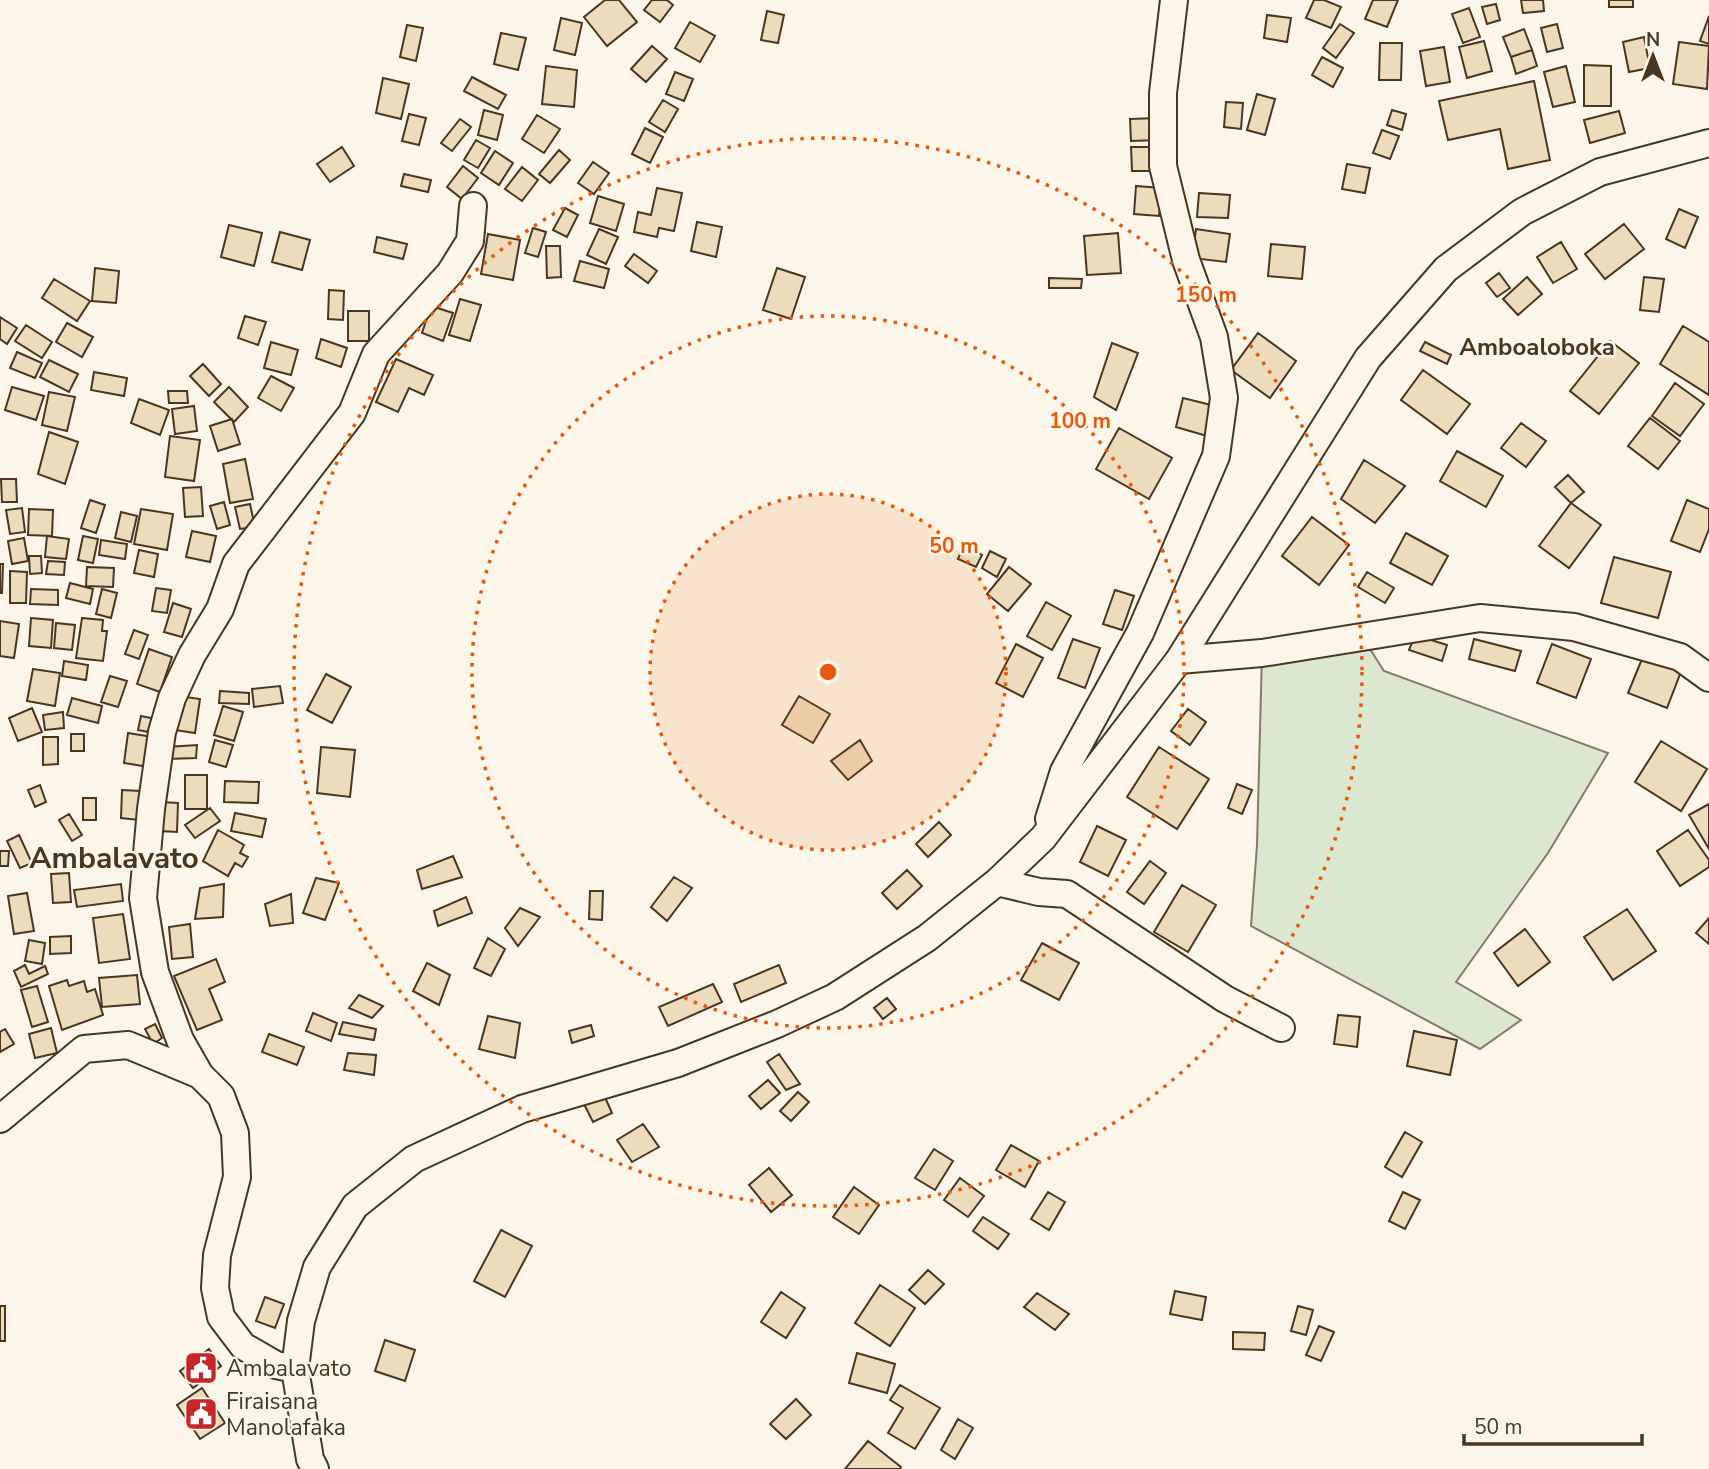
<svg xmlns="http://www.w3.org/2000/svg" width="1709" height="1469" viewBox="0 0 1709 1469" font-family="'Nunito Sans',sans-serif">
<rect width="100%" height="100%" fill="#fbf6e9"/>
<!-- green -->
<path fill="#dce7d0" stroke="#887966" stroke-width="2" d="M1361,635L1384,671L1608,753L1548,853L1456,982L1521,1020L1480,1049L1251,926L1257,845L1262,653Z"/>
<!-- building -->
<path fill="#ecdcbc" stroke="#4a3520" stroke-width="2" d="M605,0H619L637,22L607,46L584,17Z
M652,0H667L673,5L660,22L644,10Z
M1314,0H1324L1341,7L1331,28L1306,18Z
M1373,0H1398L1387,27L1365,19Z
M1521,0H1543L1544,11L1523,13Z
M1609,0H1633V7H1609Z
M1496,4L1500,20L1487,24L1482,7Z
M1469,8L1480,37L1463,43L1452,14Z
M767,11L784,15L778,43L761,40Z
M1267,15L1291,18L1287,42L1264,38Z
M1709,16V44L1700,41Z
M561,18L582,23L575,55L554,50Z
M690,22L715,36L700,62L675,48Z
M1340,24L1354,33L1336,58L1323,48Z
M1557,24L1563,48L1547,52L1541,28Z
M407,25L423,28L416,61L400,57Z
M1524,29L1532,50L1511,57L1503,37Z
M501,33L526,38L518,70L494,64Z
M1644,37L1650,68L1629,72L1623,42Z
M1484,41L1492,71L1467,78L1459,47Z
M1679,42L1709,46L1707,89L1673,84Z
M1380,43H1402L1401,80H1379Z
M652,46L667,59L646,82L631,69Z
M1444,47L1450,82L1426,86L1420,51Z
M1532,50L1537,66L1516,74L1511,57Z
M1322,57L1343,68L1333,87L1312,75Z
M1584,65L1611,66V106H1584Z
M546,66L577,70L574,107L542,104Z
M1566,66L1575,102L1553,107L1544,72Z
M675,72L693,79L684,101L666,94Z
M472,77L506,95L498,109L464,91Z
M383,78L409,84L401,119L376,113Z
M1534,81L1550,160L1508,169L1500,129L1448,140L1439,101Z
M1257,94L1275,99L1265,135L1247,130Z
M663,100L678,109L665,132L649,122Z
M1226,102L1243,103L1241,129L1224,127Z
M484,110L503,115L497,140L478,135Z
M1392,110L1406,114L1402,130L1387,125Z
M1619,111L1625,133L1590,143L1584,120Z
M409,114L426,118L419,145L402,141Z
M537,115L560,129L544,153L522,139Z
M1158,118V140L1131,141L1130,119Z
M460,119L471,127L452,151L441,143Z
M645,128L663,137L650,163L632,154Z
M1382,130L1399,136L1390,159L1373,153Z
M476,140L490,148L478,168L464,160Z
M342,147L354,166L330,182L317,164Z
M1131,147H1156V171H1132Z
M559,150L570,160L550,183L539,174Z
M495,151L513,163L499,185L481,173Z
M593,162L609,173L594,194L578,183Z
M1347,164L1370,168L1365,193L1342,189Z
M463,166L478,178L462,199L447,187Z
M522,167L538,180L522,201L505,189Z
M404,174L431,180L428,192L401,186Z
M1136,186L1162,188L1159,216L1134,214Z
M657,188L682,193L674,231L659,228L657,237L634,232L638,212L651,215Z
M1199,193L1230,195L1228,218L1197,217Z
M598,196L624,204L616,231L590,223Z
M565,208L578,215L567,237L553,230Z
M1679,209L1698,217L1685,248L1666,239Z
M697,222L722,227L716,257L691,251Z
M1624,224L1644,249L1605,279L1585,254Z
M229,225L262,233L254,266L221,257Z
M533,228L546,232L538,257L525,253Z
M599,229L618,237L606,264L587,255Z
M1196,229L1230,234L1226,262L1192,258Z
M280,232L310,240L302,270L272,262Z
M1118,233L1121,273L1087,275L1084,236Z
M488,234L520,240L513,280L481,274Z
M377,237L407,244L403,259L374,252Z
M1561,242L1577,269L1553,283L1537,257Z
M1271,244L1305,247L1302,279L1268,276Z
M546,246H560L561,277L547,278Z
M634,254L657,271L648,283L625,266Z
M580,261L609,269L604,288L574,281Z
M95,268L119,271L116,303L92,301Z
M777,268L805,277L791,319L763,310Z
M1499,273L1510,288L1497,297L1486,283Z
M1527,277L1542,294L1518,315L1503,299Z
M1644,277L1664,279L1659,312L1640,310Z
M1049,278L1082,279L1081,288H1049Z
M54,279L90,301L77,321L42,298Z
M329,290L344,291L343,320L328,319Z
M460,299L481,305L470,341L449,335Z
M431,306L453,313L443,341L422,333Z
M348,311H369V341H348Z
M245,316L266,322L258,345L238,338Z
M0,317L17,328L7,344L0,339Z
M67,323L93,337L82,357L56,342Z
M26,325L52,342L42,358L15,341Z
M1683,326L1709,342V395L1660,364Z
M1258,333L1296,361L1270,398L1231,370Z
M321,339L347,348L341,367L316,358Z
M1610,341L1639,363L1599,414L1570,391Z
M271,342L298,350L291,375L264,368Z
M1425,342L1451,355L1447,364L1420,351Z
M1112,343L1138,353L1116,410L1094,397Z
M17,352L42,363L35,378L10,368Z
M396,359L433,375L424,395L409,388L398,412L376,402Z
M49,360L78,374L69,392L40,377Z
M203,364L221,384L209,396L190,376Z
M1423,370L1470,404L1447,434L1401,400Z
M94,372L127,378L124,396L91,390Z
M271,376L294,388L281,411L258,398Z
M1675,383L1704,404L1680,436L1652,416Z
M12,387L44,396L36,420L5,410Z
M229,387L248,407L234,422L214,402Z
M168,391H187L188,403H169Z
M49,392L75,397L67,431L42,425Z
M1183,398L1215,406L1207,436L1176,427Z
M139,399L169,410L160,435L131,423Z
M194,406L197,431L175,434L172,409Z
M1650,418L1680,441L1658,469L1628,446Z
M232,419L240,444L218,451L210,426Z
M1521,423L1546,441L1526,467L1501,448Z
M1119,428L1172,458L1149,499L1096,469Z
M49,432L78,442L65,484L38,474Z
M170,436L200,440L194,481L165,477Z
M1457,451L1503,476L1486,507L1440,481Z
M245,459L253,499L230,503L223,464Z
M1364,460L1405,486L1375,523L1341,499Z
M1568,475L1584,492L1571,503L1555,487Z
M1,479H16L17,502H2Z
M201,487L203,516L185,517L183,488Z
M90,500L105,505L96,533L81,528Z
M1687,500L1709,509V529L1700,552L1671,541Z
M224,502L230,525L217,529L210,506Z
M1571,503L1601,525L1569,568L1539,546Z
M250,504L255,527L240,529L235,507Z
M22,508L25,532L10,534L6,510Z
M29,509L53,510L52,536L28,535Z
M141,509L173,514L167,550L134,544Z
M121,512L137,516L131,542L115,538Z
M1312,517L1349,545L1319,585L1282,556Z
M192,531L216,536L210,562L186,557Z
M1406,533L1448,556L1432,585L1390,563Z
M47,536L69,539L66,559L45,557Z
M83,536L98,539L93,563L78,560Z
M24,538L28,561L12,564L8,541Z
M101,540L127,544L125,559L99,555Z
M963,546L982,555L976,567L958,559Z
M139,550L158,554L154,577L134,573Z
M990,551L1006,559L997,577L982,568Z
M29,556H41L42,573L30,574Z
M1614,557L1671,572L1658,618L1601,603Z
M48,561L65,562L64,575L46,574Z
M0,564H3L2,593H0Z
M87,567L114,568L113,587L86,586Z
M1009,567L1031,584L1008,611L987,594Z
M10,571L27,572L26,603H10Z
M1367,572L1394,588L1385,603L1358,587Z
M70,583L93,589L90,604L66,598Z
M156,588L171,590L167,613L152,611Z
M31,589L58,590V605L30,604Z
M102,589L117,593L111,618L96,614Z
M1115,590L1134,596L1122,630L1103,624Z
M1046,602L1071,616L1052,650L1027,636Z
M173,603L191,609L182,637L164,632Z
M31,618L53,620L51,648L29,646Z
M82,618L103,620L102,631H107L103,661L76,658Z
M0,621L19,624L14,658L0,656Z
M56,623L75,625L72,650L54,648Z
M134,630L148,635L139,659L125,654Z
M1415,635L1447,645L1442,661L1409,650Z
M1073,639L1100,648L1085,688L1058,678Z
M1474,639L1521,651L1515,671L1469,659Z
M1016,644L1043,658L1023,697L996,683Z
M1552,644L1591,659L1576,698L1537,683Z
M149,649L172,657L160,692L137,684Z
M1644,654L1682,669L1667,708L1628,693Z
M64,661L88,665L86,680L62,676Z
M33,669L60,673L55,706L27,701Z
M326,674L351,687L332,723L307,710Z
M110,676L127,681L118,707L101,702Z
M280,686L283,703L254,707L252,689Z
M220,691L249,693V704L219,703Z
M179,696L200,699L195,733L175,730Z
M799,696L830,714L813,743L782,725Z
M72,698L102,706L98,723L67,715Z
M223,706L243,712L234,741L214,735Z
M32,708L42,732L18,741L9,718Z
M1188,709L1206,722L1190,745L1171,731Z
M63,712L64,728L45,730L43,715Z
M141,716L156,719L154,733L138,730Z
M128,733L153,737L149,767L124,763Z
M71,734H84V751H71Z
M43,737H58V764L43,765Z
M215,740L233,745L226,767L209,762Z
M860,740L872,761L848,780L831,761Z
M1661,741L1707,769L1681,811L1635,782Z
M197,745L196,758L166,759L167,747Z
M321,747L355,750L350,797L317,793Z
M1159,747L1209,779L1177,829L1127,797Z
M185,775H207V809H185Z
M225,781L259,782L258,803L224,802Z
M1237,784L1252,790L1242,814L1228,808Z
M40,785L46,802L35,807L28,790Z
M122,790L141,791L139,820L121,818Z
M83,798H96V820H83Z
M160,802L178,803L177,832L159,831Z
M1709,804V849L1689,815Z
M210,808L220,821L195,838L185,825Z
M235,813L266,819L262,837L231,831Z
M69,814L82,835L72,841L59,820Z
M939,822L951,835L928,857L916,844Z
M1097,826L1126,840L1108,876L1080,862Z
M218,830L244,845L240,853L248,857L242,867L235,863L228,876L203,861Z
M1688,830L1709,860V867L1680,886L1657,851Z
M19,835L32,863L20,868L7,841Z
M0,851H9L8,866H0Z
M453,856L462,877L422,889L417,870Z
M1150,861L1166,873L1144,904L1127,892Z
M907,870L922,886L897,909L882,893Z
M69,873L71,902L53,903L51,874Z
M674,877L692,888L667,921L651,907Z
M316,878L339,883L325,920L303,913Z
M121,884L123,901L77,907L74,890Z
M224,884L223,917L195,919L200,888Z
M1182,885L1216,905L1188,952L1154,932Z
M590,891H603L602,920L589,919Z
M27,893L34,931L14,934L8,896Z
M291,894L293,923L270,926L265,904Z
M466,897L472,913L438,926L434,911Z
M520,908L540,917L518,946L505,928Z
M1627,909L1656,951L1613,980L1584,937Z
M123,914L130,959L99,963L93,918Z
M1709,918V944L1696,933Z
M190,924L193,957L172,959L169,927Z
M1525,929L1550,962L1518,986L1494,953Z
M71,936V953L50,954V937Z
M488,938L505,949L491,976L474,968Z
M29,940L45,943L42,964L25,961Z
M1042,943L1079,963L1059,1000L1021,980Z
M216,959L225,982L209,989L222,1020L197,1030L174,976Z
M427,963L450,975L439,1005L413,991Z
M25,965L29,974L45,966L48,974L21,987L14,971Z
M779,965L786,983L741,1002L734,984Z
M137,975L140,1004L102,1007L99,978Z
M67,980L69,986L84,981L87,992L95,989L103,1015L62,1030L49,986Z
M713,984L722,1002L668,1026L659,1007Z
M37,986L48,1022L32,1027L21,990Z
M359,995L383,1006L372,1018L349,1008Z
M887,998L896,1009L883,1019L874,1008Z
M313,1013L337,1023L331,1041L306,1031Z
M1338,1015L1360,1017L1357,1047L1334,1044Z
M488,1016L520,1023L515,1058L479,1049Z
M343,1022L376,1029L374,1040L339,1034Z
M155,1024L162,1038L153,1044L145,1029Z
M591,1025L594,1036L572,1043L569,1031Z
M51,1028L57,1053L35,1058L29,1034Z
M5,1029L14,1044L0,1052V1032Z
M1414,1031L1457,1040L1450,1075L1407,1066Z
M269,1034L304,1047L297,1065L262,1052Z
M348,1053L376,1055L374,1075L344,1070Z
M779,1054L800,1084L786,1090L767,1062Z
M768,1080L780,1093L761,1109L749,1096Z
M798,1092L809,1102L791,1121L780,1111Z
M604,1095L612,1113L593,1122L584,1104Z
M643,1124L659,1147L632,1162L617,1140Z
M1405,1132L1422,1142L1402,1177L1385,1167Z
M1011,1145L1039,1161L1025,1187L996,1170Z
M934,1149L953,1161L935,1190L915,1178Z
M769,1168L792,1195L771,1212L749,1185Z
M960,1178L984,1196L968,1217L944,1200Z
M854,1187L879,1205L859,1234L833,1217Z
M1048,1192L1065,1202L1049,1230L1031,1219Z
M1403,1192L1420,1200L1405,1229L1389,1221Z
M983,1217L1009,1234L998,1249L973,1231Z
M501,1230L532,1246L505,1297L474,1281Z
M928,1270L944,1284L925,1304L909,1290Z
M880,1285L915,1308L890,1346L855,1323Z
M1175,1291L1206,1297L1202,1320L1170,1314Z
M781,1292L805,1308L786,1338L761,1322Z
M1037,1293L1069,1314L1055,1330L1024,1307Z
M265,1297L284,1304L275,1328L256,1321Z
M0,1306H5V1341H0Z
M1298,1306L1313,1310L1306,1335L1291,1331Z
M1319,1326L1334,1332L1321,1361L1306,1355Z
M1233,1332L1265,1333L1264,1350L1233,1349Z
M385,1340L415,1350L405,1381L375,1371Z
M209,1349L221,1366L193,1388L180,1371Z
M857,1353L895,1364L887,1393L849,1383Z
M900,1385L940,1408L915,1449L888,1433L903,1408L890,1400Z
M202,1388L225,1423L200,1439L177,1405Z
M796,1399L811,1415L786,1439L770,1424Z
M958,1419L973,1428L955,1459L941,1450Z
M868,1441L901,1467L900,1469H845Z"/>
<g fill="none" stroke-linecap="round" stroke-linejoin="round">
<defs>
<path id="minor" d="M1179,660L1262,653L1480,618L1574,627L1680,657L1709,678
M1049,819L1064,771L1140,633L1216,456L1224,398L1214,337L1186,260L1163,166V93L1174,0
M997,882L1039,892L1067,894L1225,999L1281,1028
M0,1119L84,1049L128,1045L200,1075
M295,1369L276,1365L243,1346L221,1317L215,1288L217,1255L237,1177L235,1133L221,1096L200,1075L180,1040L155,972L143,898L151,809L162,732L172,698L192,655L220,609L236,564L352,413L376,354L450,273L470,241L473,206
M315,1469L310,1459L295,1369L301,1321L317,1267L355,1206L414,1159L522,1109L678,1063L777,1024L835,997L927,938L997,882L1043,838L1179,660L1368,358L1446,269L1522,212L1600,172L1709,143"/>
</defs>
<!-- minor casing -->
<use href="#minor" stroke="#4a3520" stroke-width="30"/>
<!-- minor -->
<use href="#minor" stroke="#fbf6e9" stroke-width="26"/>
</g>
<!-- distance rings -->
<circle cx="828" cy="672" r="178" fill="#e8590c" fill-opacity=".12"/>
<g fill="none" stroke="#e8590c" stroke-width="3.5" stroke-dasharray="3.5 7">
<circle cx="828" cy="672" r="178"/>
<circle cx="828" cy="672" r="356"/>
<circle cx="828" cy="672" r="534"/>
</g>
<!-- icons -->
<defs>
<symbol id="civic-square" viewBox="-11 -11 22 22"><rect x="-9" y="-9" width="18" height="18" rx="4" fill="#c62828" stroke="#fbf6e9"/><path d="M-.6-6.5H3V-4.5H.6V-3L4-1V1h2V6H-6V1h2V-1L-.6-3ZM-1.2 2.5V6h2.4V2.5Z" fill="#fff"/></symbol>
</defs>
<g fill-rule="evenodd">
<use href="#civic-square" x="182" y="1349" width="38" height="38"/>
<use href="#civic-square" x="182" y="1395" width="38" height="38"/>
</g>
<g text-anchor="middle" stroke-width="5" stroke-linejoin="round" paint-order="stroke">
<!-- poi labels -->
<g font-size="23" fill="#4a3520" stroke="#fbf6e9" text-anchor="start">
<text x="226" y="1376">Ambalavato</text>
<text x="226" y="1409">Firaisana<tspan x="226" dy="26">Manolafaka</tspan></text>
</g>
<!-- neighbourhood labels -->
<g font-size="24" font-weight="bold" fill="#4a3520" stroke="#fbf6e9">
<text x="1537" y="355">Amboaloboka</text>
</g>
<!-- district labels -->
<g font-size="30" font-weight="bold" fill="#4a3520" stroke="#fbf6e9">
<text x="114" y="868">Ambalavato</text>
</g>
</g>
<circle cx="828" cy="672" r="10" fill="#e8590c" stroke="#fbf6e9" stroke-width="3.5"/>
<g font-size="21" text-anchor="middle" font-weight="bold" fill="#e8590c" stroke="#fbf6e9" stroke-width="5" stroke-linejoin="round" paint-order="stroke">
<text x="1206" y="302">150 m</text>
<text x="1080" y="428">100 m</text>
<text x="954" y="553">50 m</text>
</g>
<!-- north arrow -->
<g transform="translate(1653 56)" stroke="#fbf6e9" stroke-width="5" paint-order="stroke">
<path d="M0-5L12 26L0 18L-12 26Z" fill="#4a3520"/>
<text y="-10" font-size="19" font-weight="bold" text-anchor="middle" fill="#4a3520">N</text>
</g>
<!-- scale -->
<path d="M1464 1434v10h178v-10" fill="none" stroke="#4a3520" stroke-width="3.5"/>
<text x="1474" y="1434" font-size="21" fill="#4a3520" stroke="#fbf6e9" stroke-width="5" paint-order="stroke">50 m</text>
</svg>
